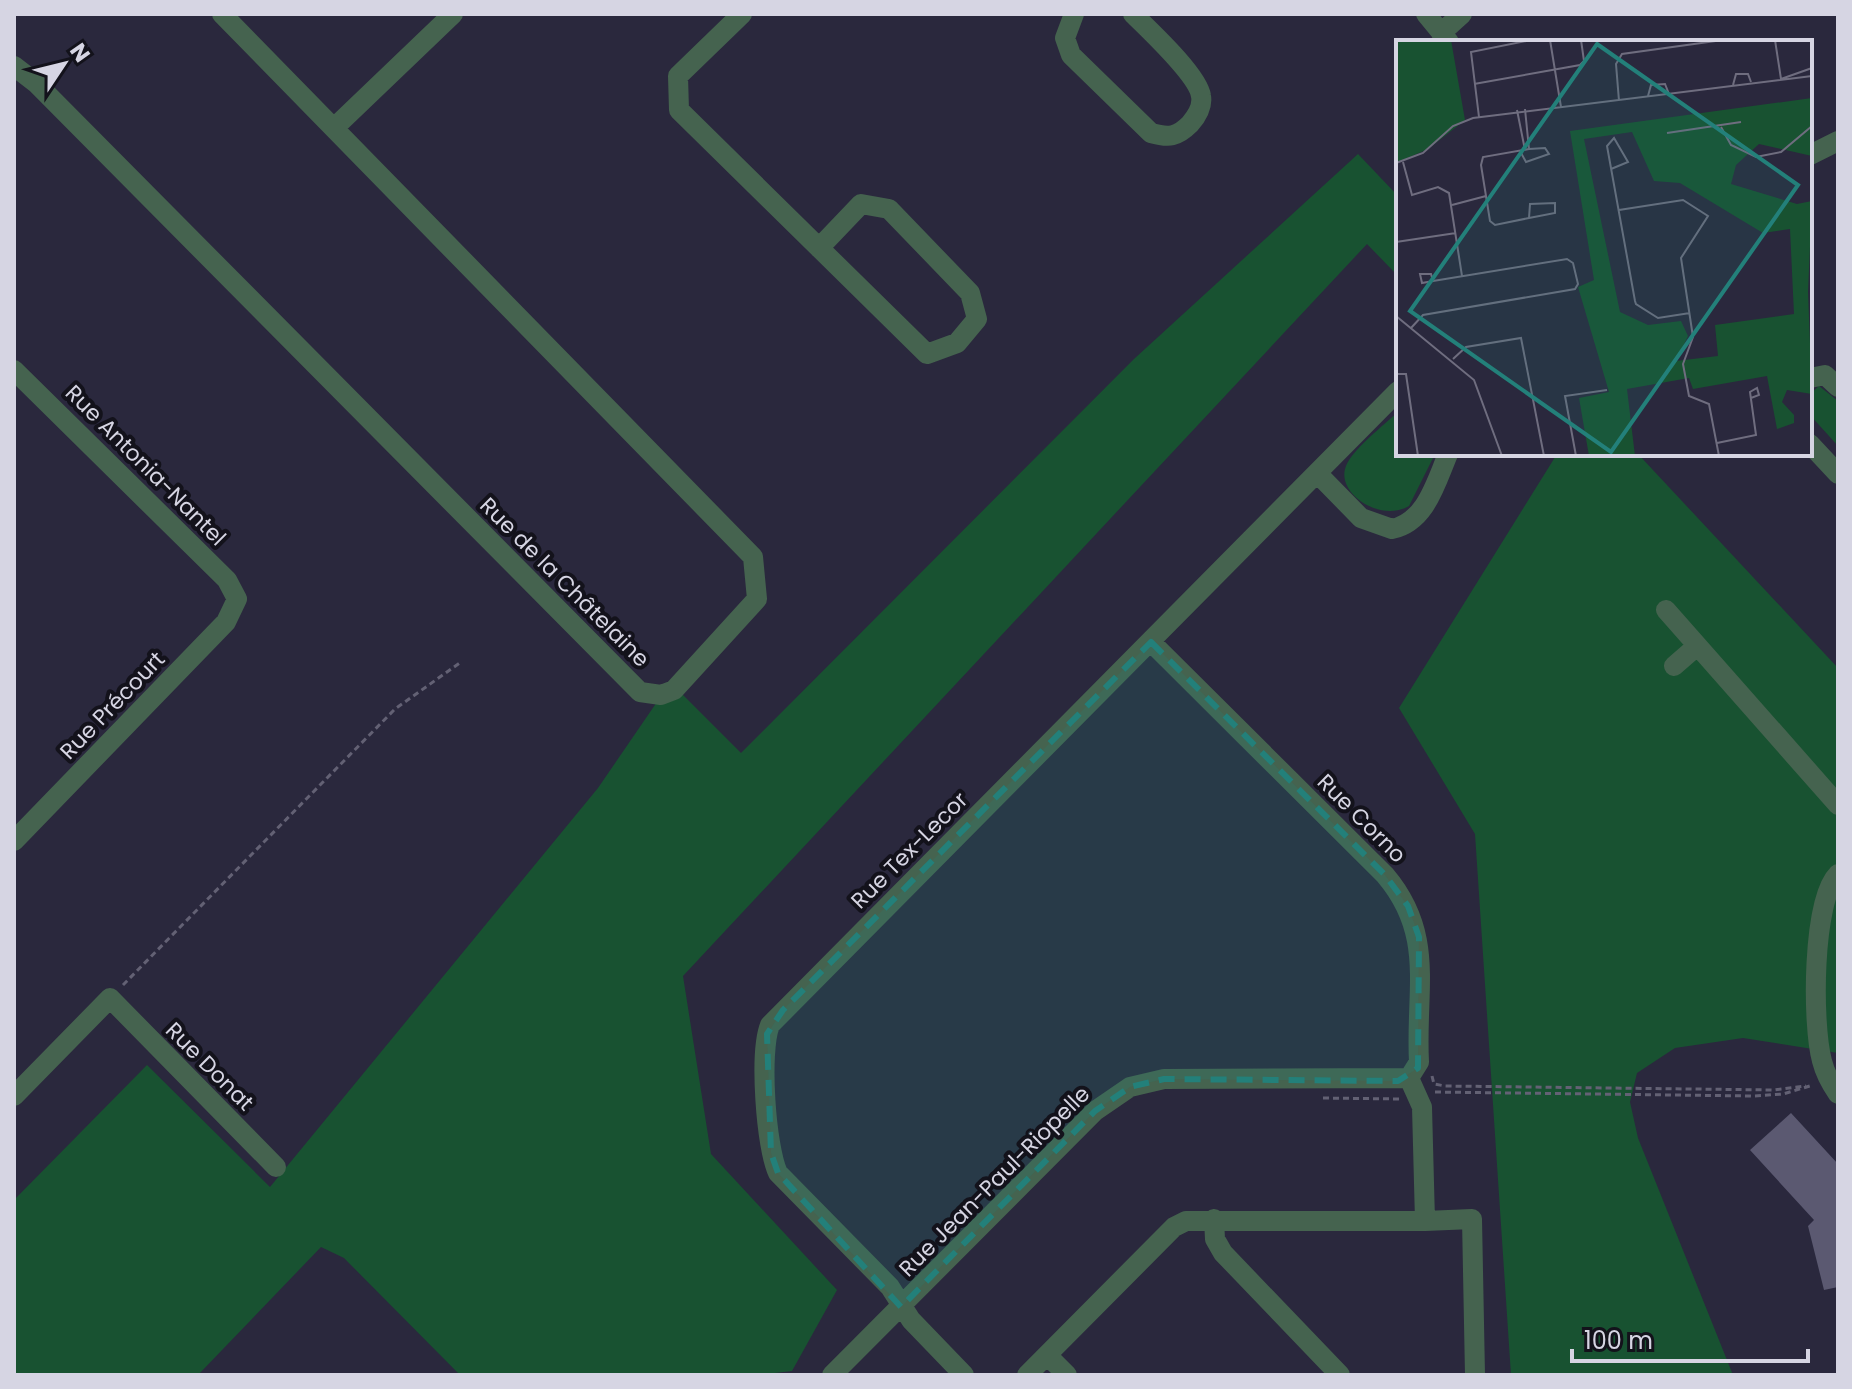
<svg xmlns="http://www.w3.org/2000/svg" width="1852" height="1389" viewBox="0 0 1852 1389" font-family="Poppins,sans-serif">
<rect width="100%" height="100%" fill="#2a283d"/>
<!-- green -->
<path fill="#185231" d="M1358,154L1398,196V276L1367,244L683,976L711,1154L837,1290L792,1371L757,1375H460L344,1258L321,1247L198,1375H14V1200L147,1065L270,1187L598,788L659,699L680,692L741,753L1134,359Z
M1819,386L1838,401V446L1810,415V394Z
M1398,412V454H1435L1409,506C1380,523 1335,493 1346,466C1352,450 1385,424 1398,412Z
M1557,454H1638L1838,668V1053L1743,1038L1675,1048L1637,1073L1630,1102L1638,1138L1733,1375H1511L1475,834L1399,708Z"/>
<!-- building -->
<path fill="#5b5971" d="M1791,1113L1838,1164V1287L1824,1290L1808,1226L1814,1220L1750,1150Z"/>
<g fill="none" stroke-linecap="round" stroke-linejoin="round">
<!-- path -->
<path stroke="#636174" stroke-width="3" stroke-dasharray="6 4" stroke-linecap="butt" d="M123,985L395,709L461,662
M1432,1076L1434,1084L1445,1086L1774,1090L1806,1086
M1435,1092L1754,1096L1783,1094L1813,1085
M1323,1098L1400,1099"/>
<!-- minor -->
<path stroke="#45634f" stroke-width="20" d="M742,14L678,76L679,110L927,354L957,343L977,319L970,293L889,209L861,204L819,248
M1074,14L1065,38L1071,55L1151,133C1169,138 1177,137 1190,124C1197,116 1203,107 1201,96C1198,75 1149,30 1133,14
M1426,14L1449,42
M1441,33L1462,14
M14,66L36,83L640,692L661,695L674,690L757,599L753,557L222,14
M334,128L453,14
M1810,155L1838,141
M14,370L227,580L237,599L226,622L14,841
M1810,378L1825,375L1838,387
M1810,444L1838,474
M1317,473L1361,518L1392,529C1426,522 1436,482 1448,454
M1666,610L1838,805
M1151,642L1385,875C1436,935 1415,990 1419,1062L1409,1078
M1674,666L1697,646
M1838,874C1812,900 1812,1024 1822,1061C1825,1073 1831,1084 1838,1094
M14,1096L110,998L276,1167
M1214,1219L1215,1239L1223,1253L1340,1375
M1425,1221L1472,1219L1475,1375
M1047,1355L1067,1375
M832,1375L1095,1111L1130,1087L1164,1079L1409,1078
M964,1375L911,1320L890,1287L778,1173C766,1148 759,1052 770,1025L1398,391
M1027,1375L1174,1227L1186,1221H1425L1422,1107L1409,1078"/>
</g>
<!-- marked area -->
<path fill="#23807a" fill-opacity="0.2" stroke="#23807a" stroke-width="6" stroke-dasharray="16 10" stroke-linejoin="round" d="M1151,642L1385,875L1408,906L1419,937L1418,1068L1398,1081L1164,1079L1130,1087L1095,1111L901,1307L778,1173L771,1153L767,1034L783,1010Z"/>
<g text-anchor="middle" stroke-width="8" stroke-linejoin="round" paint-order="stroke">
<!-- street labels -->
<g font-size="22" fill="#d6d5e3" stroke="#13121b">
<text transform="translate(146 465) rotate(45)" y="8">Rue Antonia-Nantel</text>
<text transform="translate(565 582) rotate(45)" y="8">Rue de la Châtelaine</text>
<text transform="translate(112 705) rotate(-46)" y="8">Rue Précourt</text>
<text transform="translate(1362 818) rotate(45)" y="8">Rue Corno</text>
<text transform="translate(909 850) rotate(-45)" y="8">Rue Tex-Lecor</text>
<text transform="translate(210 1066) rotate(45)" y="8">Rue Donat</text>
<text transform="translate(994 1181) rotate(-45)" y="8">Rue Jean-Paul-Riopelle</text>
</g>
</g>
<!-- overview -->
<g transform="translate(1396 40)">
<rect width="416" height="416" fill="#2a283d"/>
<path d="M55,0L69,80L32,109L0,123V1ZM416,58V116L363,104L340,125L335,144L401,164L416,161L412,252L416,354L391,350L386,362L398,375V383L381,389L371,336L297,349L293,338L231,349L239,416H193L183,358L213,352L182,247L198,240L174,91ZM236,92L258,141L284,143L367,193L394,189L398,274L319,285L322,316L280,321L292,296L285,281L252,285L224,272L188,99Z" fill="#185231" fill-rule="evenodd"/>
<path fill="none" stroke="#6f6d7f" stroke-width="2" d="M154,0L165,67M379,0L385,39M385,39L416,28M78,44L184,25L188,21L185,0M337,45L340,34H352L355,42M252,56L255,45L269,44L273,54M223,61L220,24L226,14L327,0M129,69L133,109M121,70L129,110M83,77L75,12L135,0M325,87L335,105L360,117L385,112L416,86M271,93L345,82M124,111L130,122L153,114L149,108L133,109L87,117L85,125L94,181L99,185L133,178L159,173V163L134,164L133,178M7,122L16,155L42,147L53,153L66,236M0,123L27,113L57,86L77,78L416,36M215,129L232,122L218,98L211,106L239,261L240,264L262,278L294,273M56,165L90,156M223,170L287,160L312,176L285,218L297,297L287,324L293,356L313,364L323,416M0,202L60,193M0,276L78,340L106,416M15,288L27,275L179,249L182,244L177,223L171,219L37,241L26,243L24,234H35L37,241M57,319L70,307L125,298L148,416M0,334H10L22,416M321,403L360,395L354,352L361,348L363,355L355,358M180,416L169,356L211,350"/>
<path fill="#23807a" fill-opacity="0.15" stroke="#23807a" stroke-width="4" d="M201,4L402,145L215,412L14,271Z"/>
<rect width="416" height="416" fill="none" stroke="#d6d5e3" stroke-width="4"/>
</g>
<!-- border -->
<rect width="1852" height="1389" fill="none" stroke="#d6d5e3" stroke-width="32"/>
<!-- north arrow -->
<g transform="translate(64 64) rotate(55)" stroke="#13121b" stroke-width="6" paint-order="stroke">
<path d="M0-6L14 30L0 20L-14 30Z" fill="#d6d5e3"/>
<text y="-12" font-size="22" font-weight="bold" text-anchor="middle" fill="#d6d5e3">N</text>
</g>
<!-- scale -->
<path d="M1572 1349v12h236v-12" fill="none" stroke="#d6d5e3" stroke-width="4"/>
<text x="1584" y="1349" font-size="24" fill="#d6d5e3" stroke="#13121b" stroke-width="6" paint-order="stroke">100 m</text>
</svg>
